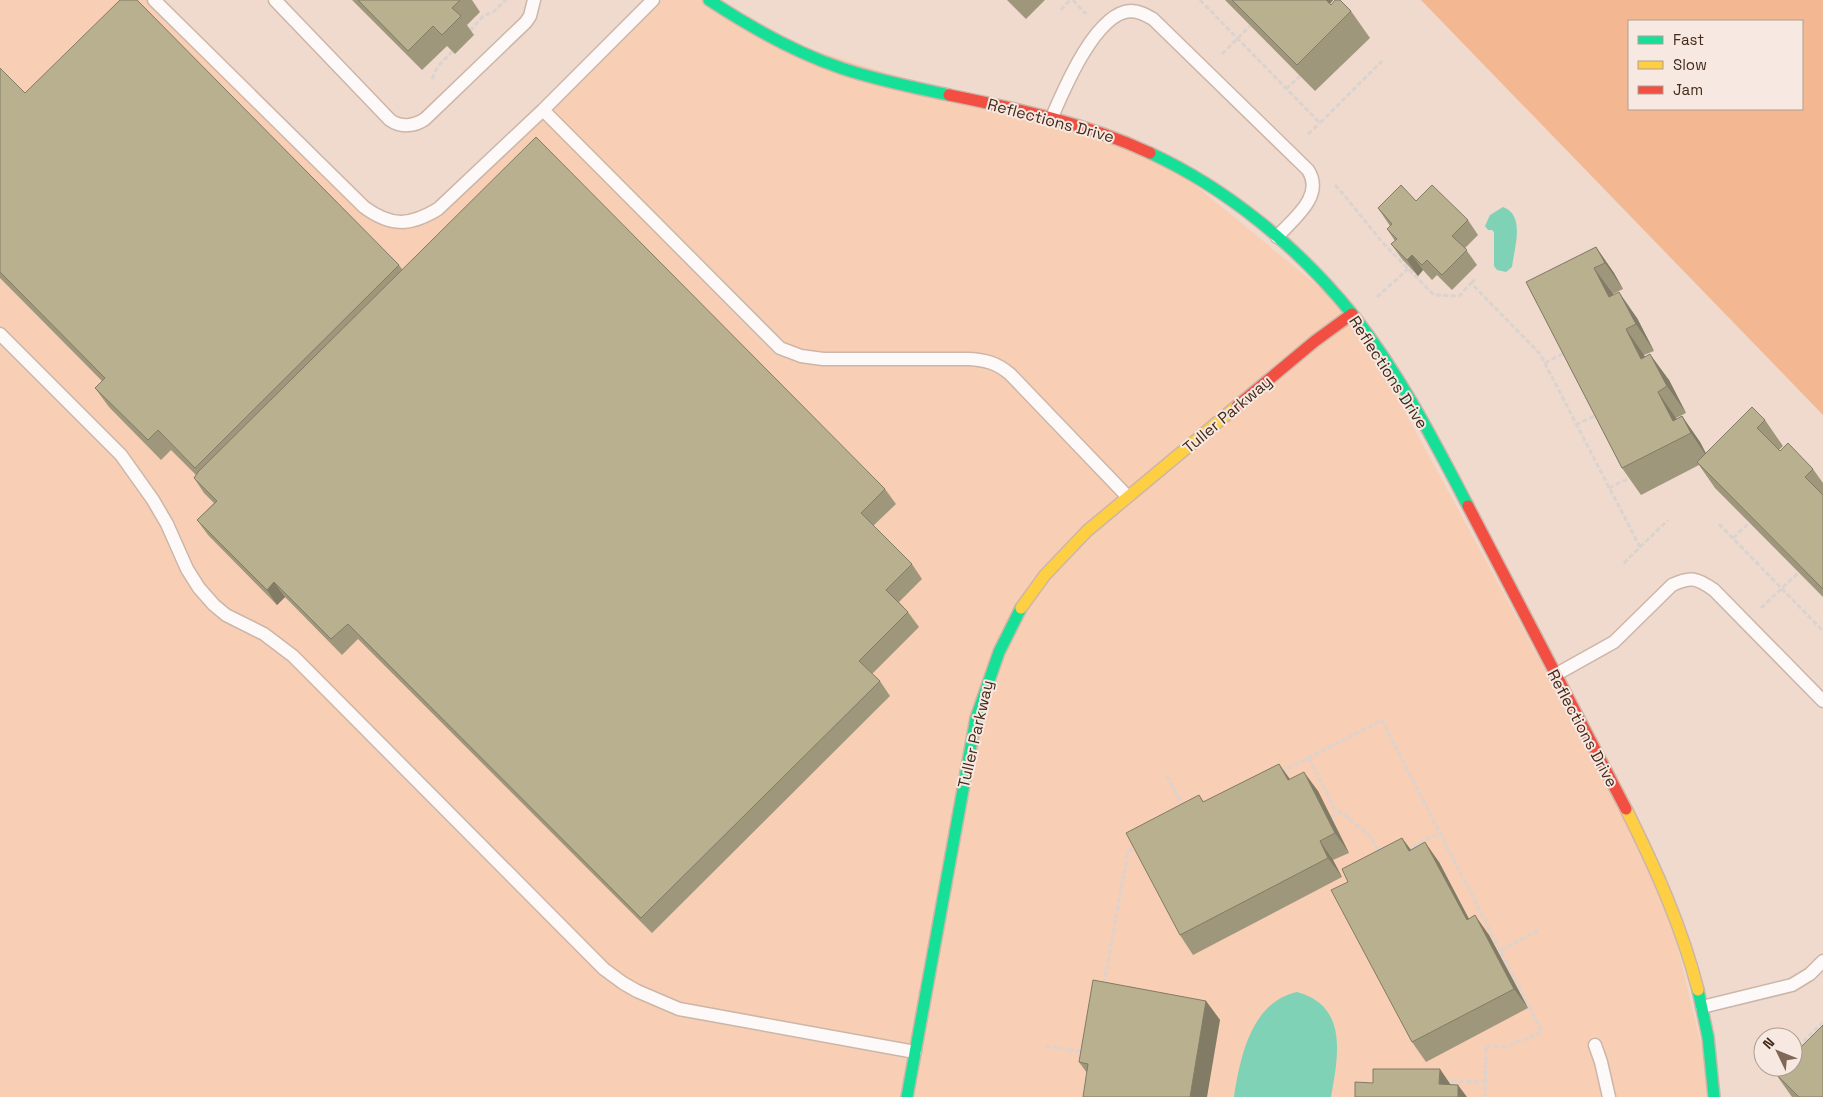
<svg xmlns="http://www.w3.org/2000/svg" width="1823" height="1097" viewBox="0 0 1823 1097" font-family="'Space Grotesk',sans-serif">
<rect width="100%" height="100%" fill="#efdacd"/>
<!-- built -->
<path fill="#f8ceb4" d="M0,0H154L377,216L424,217L653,0H709L761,34L1162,158L1352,314L1663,887L1714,1097H0Z"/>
<!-- green -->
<path fill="#f3b892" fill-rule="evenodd" d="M1421,0H1823V415ZM1629,21H1802V109H1629Z"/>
<!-- water -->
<path fill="#80d2b7" d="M1503,207C1526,215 1514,249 1512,267L1506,272L1497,270L1494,266V232L1492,230H1488L1485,226L1490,215Z
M1297,992C1349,1006 1338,1057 1331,1097H1234C1240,1058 1251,1002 1297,992Z"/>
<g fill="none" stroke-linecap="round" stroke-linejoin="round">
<defs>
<path id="lane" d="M154,0L364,207C391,227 410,226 438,209L543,110L653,0
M275,0L390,120C401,128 415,126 425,119L526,22L530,16L534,0
M543,110L780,348L801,356L823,359H969C986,360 997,363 1010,374L1127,496
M1052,117C1064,89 1096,12 1131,11C1139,11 1146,15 1153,19L1308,170C1325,196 1293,219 1277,237
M0,334L121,455L153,500L167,524L187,569L199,588L214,605L226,615L264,634L293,656L604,969L623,983L637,991L679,1009L915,1052
M1555,675L1614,642L1672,585C1691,576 1697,578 1714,590L1823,701
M1702,1007L1792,985L1810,974L1823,961
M1595,1045L1601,1062L1609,1097"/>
<path id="fast" d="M709,0C750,27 794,52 841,68C876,80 912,87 949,95
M1150,153C1228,189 1299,248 1353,315C1399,373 1434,441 1468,506
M1698,990L1708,1037L1714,1097
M907,1097L976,718L999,652L1021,608"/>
<path id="slow" d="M1021,608L1045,575L1087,531L1237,406
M1626,809C1655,867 1682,927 1698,990"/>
<path id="jam" d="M949,95C1018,109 1086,123 1150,153
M1237,406L1315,341L1352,314
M1468,506L1626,809"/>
</defs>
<!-- lane casing -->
<use href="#lane" stroke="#ccb6a8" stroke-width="15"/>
<!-- fast casing -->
<use href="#fast" stroke="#ccb6a8" stroke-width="14"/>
<!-- slow casing -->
<use href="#slow" stroke="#ccb6a8" stroke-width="14"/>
<!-- jam casing -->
<use href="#jam" stroke="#ccb6a8" stroke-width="14"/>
<!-- path -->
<path stroke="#dbd3cf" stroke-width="3" stroke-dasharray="5 2.5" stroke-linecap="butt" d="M1073,0L1086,14
M1200,0L1320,123L1382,61
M1061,10L1070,0
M470,31L483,16L493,12L506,0
M1222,54L1250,26
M432,79L438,66L452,52
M1286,89L1300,76
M1308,134L1320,123
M1335,185L1344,195L1383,243L1434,295L1459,296L1471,283L1540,354L1640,547L1623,564
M1471,283L1476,279
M1377,297L1409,268
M1545,363L1566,352
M1576,425L1598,414
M1609,488L1631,477
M1719,524L1823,631
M1733,538L1749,523
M1640,547L1668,520
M1761,608L1799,572
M1309,758L1337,813
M1281,772L1382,720L1542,1032L1505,1047L1486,1046L1485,1097
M1167,776L1183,806
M1331,817L1341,812L1372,838L1379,853
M1406,850L1440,833
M1501,951L1540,929
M1104,984L1128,851L1138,846
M1046,1046L1084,1052
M1793,1052L1823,1022
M1444,1081L1485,1082"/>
<!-- lane -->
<use href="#lane" stroke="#fdf9f8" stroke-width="12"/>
<!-- fast -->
<use href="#fast" stroke="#16e098" stroke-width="11"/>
<!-- slow -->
<use href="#slow" stroke="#ffcf43" stroke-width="11"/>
<!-- jam -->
<use href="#jam" stroke="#f24e42" stroke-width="11"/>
</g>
<!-- wall -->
<path fill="#9f977c" d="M352,0H472L480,12L467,25L474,35L455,54L447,46L422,70Z
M1007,0H1045L1026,19Z
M1225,0H1333L1330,4L1331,5L1351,11L1370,38L1315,91Z
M0,68L25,93L399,265L402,269L885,489L896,504L873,526L912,564L922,579L899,602L908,612L919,627L872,674L880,681L890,696L652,933L358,639L342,655L285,597L277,605L208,535L197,520L214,503L204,493L194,478L196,475L171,450L161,460L109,407L95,388L102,381L0,278Z
M1416,201L1468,220L1478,235L1465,248L1477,265L1452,290L1437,275L1432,280L1423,270L1418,276L1402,259L1391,244L1395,241L1387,229L1390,226L1378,208Z
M1596,247L1614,273L1623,289L1613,294V295L1637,318L1654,351L1644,355L1645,357L1669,380L1686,413L1676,418L1677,419L1682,416L1700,442L1706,453L1765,420L1783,446L1779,450L1813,469L1823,483V597L1715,488L1699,465L1641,495L1622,468L1526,282Z
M1279,764L1290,779L1318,791L1349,853L1333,860L1342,877L1193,955L1180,935L1199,795L1204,802Z
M1402,838L1411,850L1439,862L1469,919L1489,935L1528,1008L1426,1062L1412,1042L1348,882Z
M1206,1001L1220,1020L1087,1073L1079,1062Z
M1775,1073L1823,1097H1792Z"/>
<!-- shaded-wall -->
<path fill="#827b65" d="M1321,0H1333L1326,8Z
M1596,247L1614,273L1623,289L1605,263Z
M1412,255L1423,270L1418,276L1407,260Z
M1594,268L1613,294L1628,323L1609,297Z
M1619,292L1637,318L1654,351L1636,324Z
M1626,329L1644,355L1659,385L1641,359Z
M1650,354L1669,380L1686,413L1667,386Z
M1658,392L1676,418L1685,436L1673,421Z
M1682,416L1700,442L1709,460L1691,433Z
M274,582L285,597L277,605L267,590Z
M1279,764L1293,784L1288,780Z
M1304,772L1318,791L1349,853L1335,833Z
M1402,838L1416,857L1409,851Z
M1320,841L1333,860L1342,877L1328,858Z
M1425,842L1439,862L1480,940L1467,920Z
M1475,915L1489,935L1528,1008L1514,989Z
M1206,1001L1220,1020L1207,1097H1190Z
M1440,1069L1453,1088L1439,1084Z
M1458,1085L1467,1097H1458Z"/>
<!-- building -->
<path fill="#b9b090" stroke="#827b65" d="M120,0H137L399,265L195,468L158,430L148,440L95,388L105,378L0,272V68L25,93Z
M358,0H460L452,8L461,16L442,35L433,26L408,51Z
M1232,0H1326L1331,5L1335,0H1340L1351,11L1297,65Z
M536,137L885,489L861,513L912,564L886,590L908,612L859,661L880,681L641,918L348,624L331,639L274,582L267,590L197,520L217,501L194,478L198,472Z
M1401,185L1416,201L1432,185L1468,220L1452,236L1467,250L1442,275L1427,260L1422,265L1412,255L1407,260L1391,244L1397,239L1387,229L1392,224L1378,208Z
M1596,247L1605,263L1594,268L1609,297L1619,292L1636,324L1626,329L1641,359L1650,354L1667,386L1658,392L1673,421L1682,416L1691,433L1622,468L1526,282Z
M1752,407L1765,420L1757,428L1780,451L1788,443L1813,469L1805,477L1823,495V589L1697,462Z
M1279,764L1288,780L1304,772L1335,833L1320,841L1328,858L1180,935L1126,833L1199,795L1203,802Z
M1402,838L1409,851L1425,842L1467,920L1475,915L1514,989L1412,1042L1331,890L1348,882L1342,869Z
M1093,980L1206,1001L1190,1097H1083L1088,1064L1079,1062Z
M1823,1025V1097H1799L1775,1073L1781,1067H1793V1055Z
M1373,1069H1440L1439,1084L1458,1085V1097H1355V1082L1373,1083Z"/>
<g text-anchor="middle" stroke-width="4" stroke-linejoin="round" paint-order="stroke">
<!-- street labels -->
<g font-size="16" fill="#442a1a" stroke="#f7e9e1">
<text transform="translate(1051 120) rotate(15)" y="6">Reflections Drive</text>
<text transform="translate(1389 372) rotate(57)" y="6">Reflections Drive</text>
<text transform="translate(1227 414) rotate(-40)" y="6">Tuller Parkway</text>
<text transform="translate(1583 728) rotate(62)" y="6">Reflections Drive</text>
<text transform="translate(975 734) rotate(-77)" y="6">Tuller Parkway</text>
</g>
</g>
<!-- legend -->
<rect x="1628" y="20" width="175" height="90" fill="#f7e9e1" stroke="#af9d91"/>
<rect x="1638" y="36" width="25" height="8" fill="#16e098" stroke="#af9d91"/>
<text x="1673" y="45" font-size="15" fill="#442a1a">Fast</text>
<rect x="1638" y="61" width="25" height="8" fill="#ffcf43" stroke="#af9d91"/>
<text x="1673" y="70" font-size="15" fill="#442a1a">Slow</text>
<rect x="1638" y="86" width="25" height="8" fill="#f24e42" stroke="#af9d91"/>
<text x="1673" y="95" font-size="15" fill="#442a1a">Jam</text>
<!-- north arrow -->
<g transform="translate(1778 1052) rotate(313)"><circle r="24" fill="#f7e9e1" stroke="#af9d91"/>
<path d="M0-4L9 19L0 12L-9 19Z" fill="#806859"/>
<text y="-8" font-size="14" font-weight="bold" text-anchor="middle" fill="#442a1a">N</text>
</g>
</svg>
